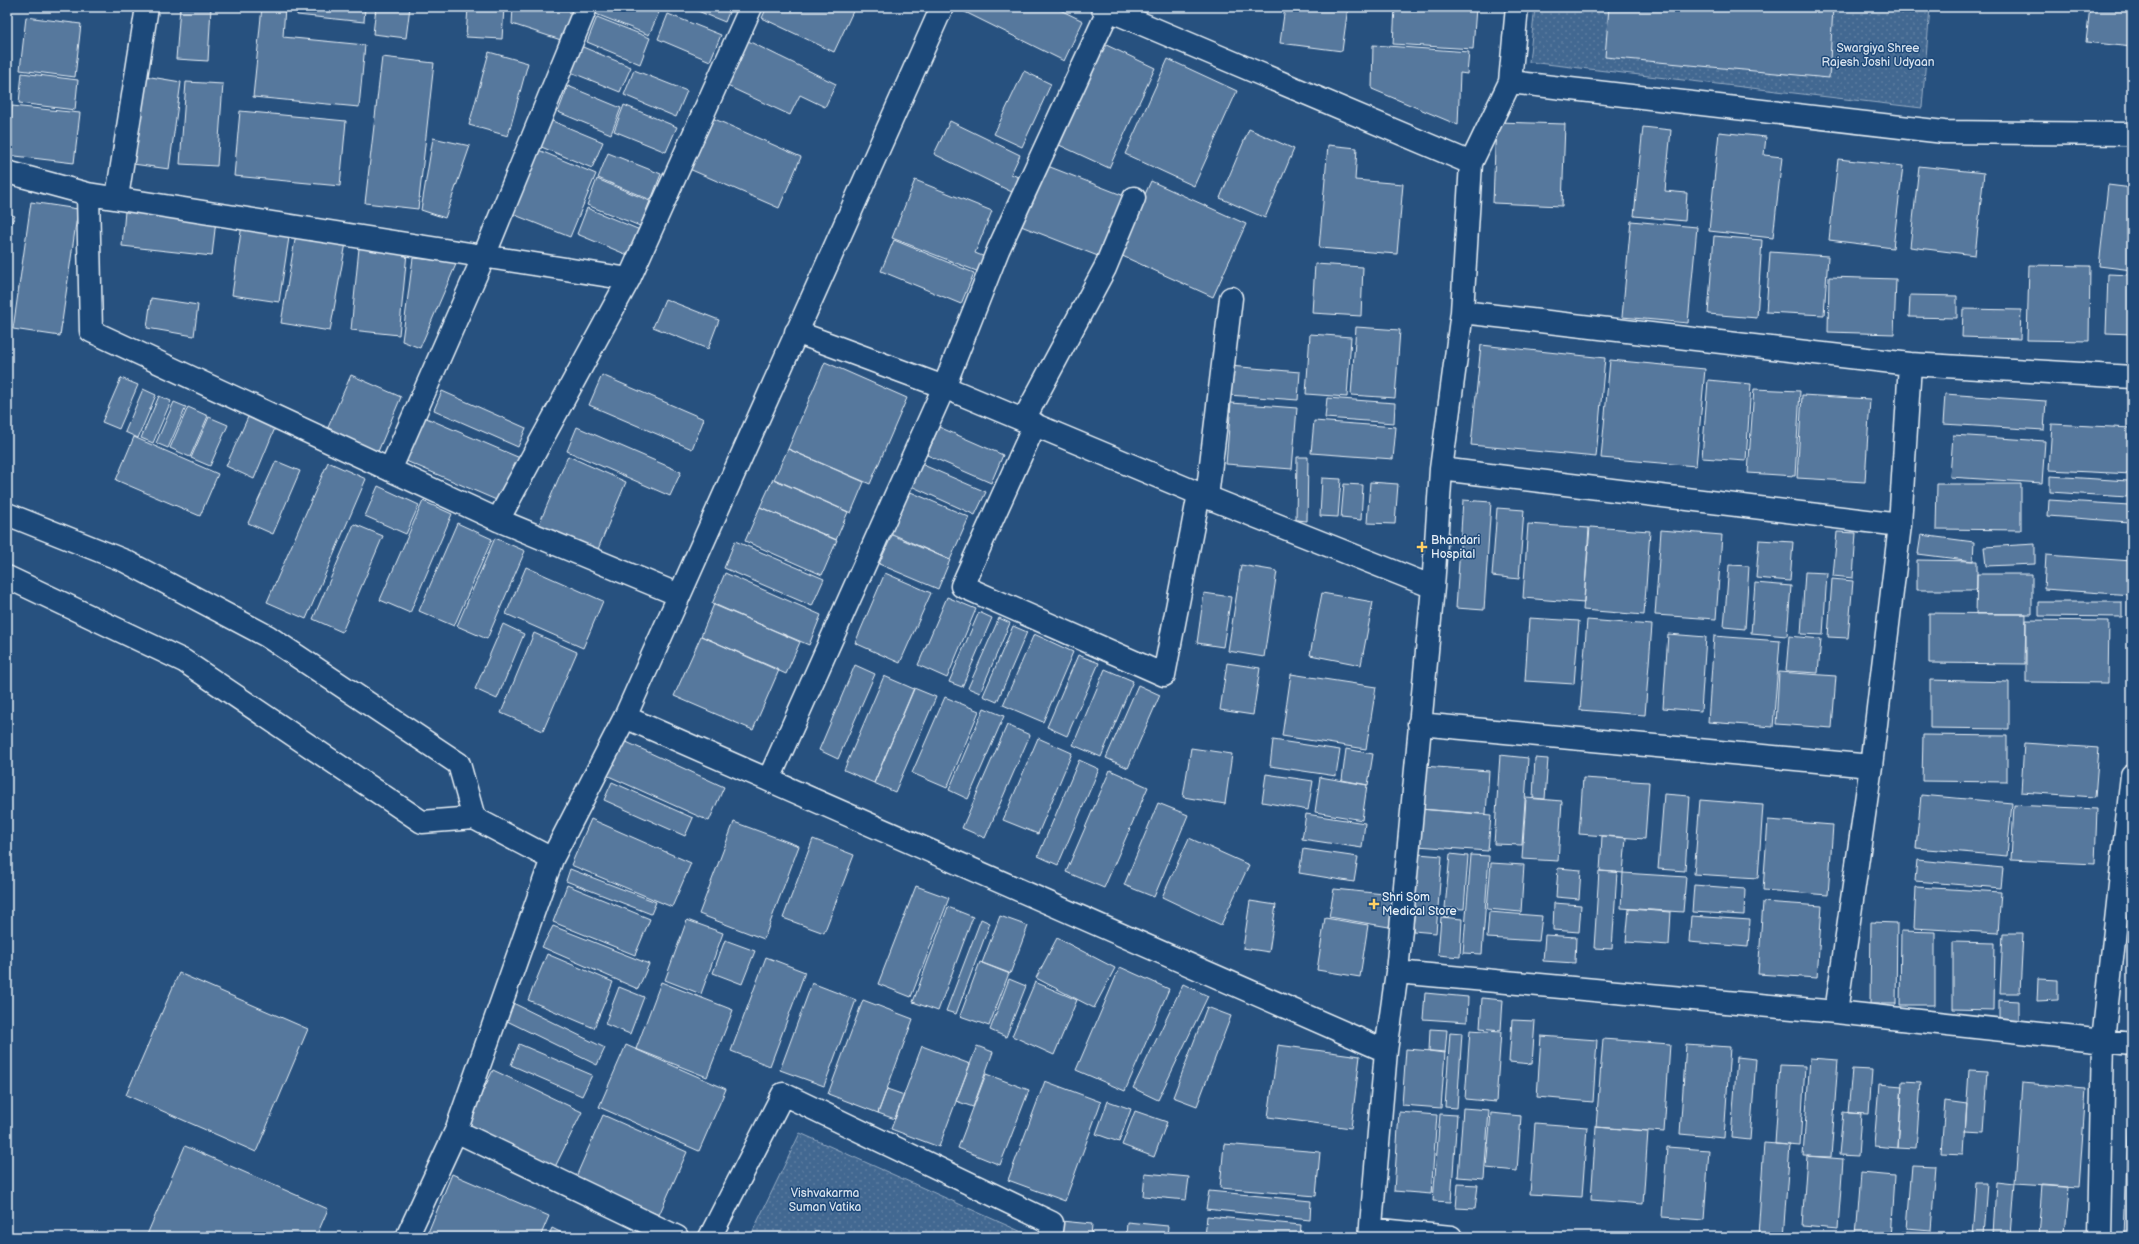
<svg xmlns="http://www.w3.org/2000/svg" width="2139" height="1244" viewBox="0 0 2139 1244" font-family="'Balsamiq Sans',sans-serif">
<defs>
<pattern id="green-dots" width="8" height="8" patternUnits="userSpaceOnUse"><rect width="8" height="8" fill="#436891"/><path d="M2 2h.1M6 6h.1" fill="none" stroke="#5e7ea1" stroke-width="1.8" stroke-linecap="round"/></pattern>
</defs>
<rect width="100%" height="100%" fill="#27517f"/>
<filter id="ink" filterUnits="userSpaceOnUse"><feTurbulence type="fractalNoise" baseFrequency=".025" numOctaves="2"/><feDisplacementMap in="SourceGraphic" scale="8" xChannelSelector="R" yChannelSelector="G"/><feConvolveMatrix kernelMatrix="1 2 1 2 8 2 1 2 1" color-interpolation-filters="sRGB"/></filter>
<g filter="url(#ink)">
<!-- green -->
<path fill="url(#green-dots)" stroke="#96acc4" d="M1535,7H1930L1922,108L1529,62Z
M800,1133L1033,1237H750Z"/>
<!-- building -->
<path fill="#57789d" stroke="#e8f1f8" d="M180,7H211L208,61L176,59Z
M262,7H285L283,37L365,45L359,107L253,97Z
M297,7H365L364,22L297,15Z
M376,7H410L406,38L373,34Z
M468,7H504L502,39L466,37Z
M513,7H575L564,41L512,24Z
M599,7H653L660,10L649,35L596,14Z
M688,7H731L725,22Z
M767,7H855L834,52L762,18Z
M965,7H1054L1083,21L1064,61L963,11Z
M1285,7H1348L1342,51L1280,43Z
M1395,7H1476L1473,49L1393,44Z
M1609,7H1833L1829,78L1605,57Z
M2090,7H2132V47L2086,42Z
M668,14L721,35L710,61L658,39Z
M26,17L81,24L75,77L20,70Z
M597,17L650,38L640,64L587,42Z
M744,39L836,84L825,107L800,95L790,115L723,84Z
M1102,43L1155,68L1109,168L1057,144Z
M578,45L631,67L620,92L568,71Z
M1373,45L1469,52L1467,74L1460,73L1458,125L1372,89Z
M489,52L528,63L508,136L469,125Z
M382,57L434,63L418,209L365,203Z
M1168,59L1237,91L1194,186L1125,154Z
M634,70L687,91L676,117L624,95Z
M1024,71L1051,84L1022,147L994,134Z
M22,73L78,80L75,110L19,103Z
M139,75L181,82L169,169L126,163Z
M186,82L223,84L217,166L180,164Z
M568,86L621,108L611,134L558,112Z
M624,105L677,127L666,152L614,131Z
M12,106L80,113L74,163L7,155Z
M240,111L346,121L340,186L234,176Z
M710,117L801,157L779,208L687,168Z
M550,120L603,142L592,168L539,146Z
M950,121L1020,155L1011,174L1025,180L1018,195L934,154Z
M1496,122L1565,124L1562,206L1493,203Z
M1643,127L1671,130L1665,191L1687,193L1685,221L1634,216Z
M1249,129L1294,149L1265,218L1220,198Z
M1719,132L1766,137L1764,155L1782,157L1773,238L1709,231Z
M433,138L470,146L445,218L421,210Z
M1328,145L1357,148L1355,180L1403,184L1397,254L1319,248Z
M536,149L596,174L570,237L510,213Z
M608,153L661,174L651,200L598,178Z
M1838,159L1903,166L1893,248L1829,240Z
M1045,165L1127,197L1103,258L1021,226Z
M1919,166L1984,173L1975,255L1910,247Z
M597,179L650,201L640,226L587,205Z
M915,180L992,211L975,253L985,257L979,272L892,238Z
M1151,181L1246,224L1213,297L1118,254Z
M2108,185L2132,188V270L2099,266Z
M31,202L78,209L60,336L13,329Z
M587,208L640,230L630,256L577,234Z
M125,211L216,220L212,256L122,246Z
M7,213L15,216L7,233Z
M1631,221L1697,227L1688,323L1622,317Z
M242,224L290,231L279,302L232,295Z
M296,234L346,243L330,331L281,323Z
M1714,236L1762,240L1757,318L1708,314Z
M894,240L974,273L961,304L881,271Z
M359,248L407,253L399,335L351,330Z
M1770,252L1828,256L1824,315L1766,312Z
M413,258L457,262L420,348L402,341Z
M1315,264L1363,267L1361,316L1312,313Z
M2029,265L2090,266L2089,341L2027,340Z
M2108,274L2132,275V334L2106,333Z
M1829,277L1896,279L1894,334L1828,332Z
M1910,295L1957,296V318L1909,317Z
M151,298L198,305L194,336L147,328Z
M665,299L719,320L708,349L653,327Z
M1963,309L2021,310L2020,339L1962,337Z
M1356,327L1400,330L1395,398L1351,395Z
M1310,334L1351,337L1347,397L1306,394Z
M1481,345L1605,358L1596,457L1471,445Z
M1610,360L1705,369L1696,466L1601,458Z
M825,362L907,398L870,484L788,449Z
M1229,366L1300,372L1298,400L1228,395Z
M351,375L401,397L377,454L326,432Z
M602,375L704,419L692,449L589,405Z
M121,378L138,385L119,429L102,422Z
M1708,380L1751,384L1746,461L1702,458Z
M143,389L156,395L138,438L125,432Z
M1754,389L1800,391L1795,476L1748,473Z
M442,391L526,428L518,447L434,410Z
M1945,394L2046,401L2044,430L1943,424Z
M1802,395L1870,399L1865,482L1797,478Z
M159,396L171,401L153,443L141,438Z
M1327,398L1395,403L1394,423L1325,418Z
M174,402L186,407L168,448L156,443Z
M1231,403L1297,408L1292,469L1226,464Z
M188,407L208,416L190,457L170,448Z
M209,417L228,425L210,466L191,458Z
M248,417L275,428L254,479L226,466Z
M424,417L520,458L501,502L406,461Z
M1314,421L1396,427L1393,459L1311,453Z
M2052,424L2132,428V474L2049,470Z
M577,427L681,472L670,496L567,451Z
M939,427L1003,455L991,483L927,455Z
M1953,435L2045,441L2042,483L1950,477Z
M134,437L218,474L200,516L116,480Z
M788,449L864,482L851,513L774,479Z
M568,456L626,482L596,554L537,529Z
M1297,457H1308L1307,521L1296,520Z
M276,461L300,471L273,534L248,523Z
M328,462L366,479L306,619L267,602Z
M921,464L986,492L975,515L911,486Z
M2050,476L2128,481L2127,497L2050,492Z
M1322,478L1341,479L1338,517L1320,516Z
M773,479L848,512L836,540L760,507Z
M1370,482L1398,484L1395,524L1367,523Z
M1344,484L1363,485L1361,520L1341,518Z
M1937,484H2021V530L1936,529Z
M378,486L419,505L406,534L365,516Z
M906,490L969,517L950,560L888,532Z
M1463,500L1491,502L1484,610L1456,608Z
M2049,500L2129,505V522L2048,516Z
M423,501L452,514L410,613L380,600Z
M760,507L837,540L822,575L745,541Z
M1497,508L1524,510L1519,579L1492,576Z
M457,523L492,539L454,626L419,611Z
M354,524L383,536L342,632L313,619Z
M1528,524L1589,528L1584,603L1523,598Z
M1590,527L1650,531L1644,615L1583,610Z
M1661,530L1722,535L1716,619L1655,615Z
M1837,532L1856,533L1853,578L1833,576Z
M892,535L950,560L938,589L879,564Z
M1921,535L1974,542L1973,561L1918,554Z
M495,538L525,551L487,639L457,626Z
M1759,540L1793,542L1790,581L1756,578Z
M735,541L824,579L812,606L724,568Z
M2035,544V564L1986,566L1984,547Z
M2046,555L2132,561V595L2044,589Z
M1917,560L1977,561V590H1917Z
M1241,565L1277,571L1264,657L1228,651Z
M1729,565L1749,566L1745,629L1724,627Z
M526,567L603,601L583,648L506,614Z
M1805,572L1827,573L1823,635L1801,634Z
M725,573L821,615L809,645L712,604Z
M885,573L931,593L900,663L855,643Z
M1977,574H2032V614H1976Z
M1832,579L1853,581L1848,638L1828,637Z
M1755,583L1791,586L1787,636L1751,633Z
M1204,593L1231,597L1223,647L1197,643Z
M1322,593L1373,602L1361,665L1310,655Z
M947,597L976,609L947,678L918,665Z
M2039,602H2122V617L2039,616Z
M714,604L800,642L786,674L701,636Z
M979,612L992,618L962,687L949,682Z
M1929,613L2026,614L2025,664L1929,663Z
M999,618L1010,623L980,693L968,688Z
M1529,618L1579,621L1574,684L1525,681Z
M1587,620L1652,625L1645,715L1580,710Z
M2026,620L2109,621L2108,683L2026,682Z
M503,624L524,634L497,699L475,689Z
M1013,626L1027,632L997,702L983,696Z
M534,633L577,652L543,731L501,713Z
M1034,634L1073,652L1043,722L1003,705Z
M1668,634L1706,637L1701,711L1663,708Z
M701,636L779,670L753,730L674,696Z
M1714,636L1780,641L1773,727L1708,722Z
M1789,636L1821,639L1818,673L1786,671Z
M1078,655L1099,663L1067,736L1047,727Z
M1227,663L1260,668L1253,715L1220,710Z
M855,665L875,674L838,759L819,750Z
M1105,669L1133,681L1101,757L1073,745Z
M1779,672L1836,676L1832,728L1776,724Z
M1291,674L1376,687L1366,749L1282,736Z
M884,676L914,689L874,783L844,770Z
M1930,680L2009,682V729L1930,728Z
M1138,685L1160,695L1128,768L1106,758Z
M914,688L936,697L895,792L874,783Z
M945,697L979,711L947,788L912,773Z
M984,708L1004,716L968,799L949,790Z
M1007,725L1030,735L985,838L962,828Z
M1923,735L2007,736V782L1922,781Z
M1038,738L1072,753L1038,834L1003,820Z
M620,739L724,787L709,821L604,774Z
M1273,740L1340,750L1336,776L1270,766Z
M2024,743L2099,748L2095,797L2021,792Z
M1191,748L1232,754L1225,804L1183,797Z
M1346,749L1373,754L1368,785L1342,780Z
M1500,755L1528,758L1522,845L1494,844Z
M1535,758L1548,759L1545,799L1533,798Z
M1079,760L1099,769L1058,865L1038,856Z
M1423,766L1489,771L1486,814L1420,809Z
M1110,770L1148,787L1104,888L1066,872Z
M1266,774L1313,781L1308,810L1262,802Z
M1320,777L1367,785L1362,820L1315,812Z
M1583,778L1649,782L1645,839L1579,834Z
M612,782L693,818L685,836L604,800Z
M1664,794L1690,796L1685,871L1658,869Z
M1921,795L2012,803L2007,856L1916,848Z
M1526,798L1562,801L1558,861L1522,859Z
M1700,800L1763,805L1758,878L1694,874Z
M1158,803L1188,815L1154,897L1124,885Z
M2014,805L2097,809L2095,864L2011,860Z
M1420,809L1491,815L1488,851L1417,846Z
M1306,814L1365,823L1362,848L1302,839Z
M591,819L691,863L672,907L571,865Z
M1768,820L1833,825L1828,895L1763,890Z
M734,822L799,846L764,939L699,914Z
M1602,836L1626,838L1623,873L1600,871Z
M1189,838L1249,865L1221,925L1162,897Z
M813,839L854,855L824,933L783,918Z
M1303,849L1358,857L1354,882L1299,873Z
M1418,854L1442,856L1436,933L1413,931Z
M1450,854L1468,856L1464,909L1445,908Z
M1471,855L1489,856L1482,954L1463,953Z
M1917,860L2003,868L2001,888L1915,881Z
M1491,863L1524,865L1521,912L1487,909Z
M1558,868L1581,870L1579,899L1556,897Z
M570,869L656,902L651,914L566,881Z
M1599,871L1617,872L1612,949L1594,948Z
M1623,873L1686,877L1683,912L1621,908Z
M567,885L650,919L635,955L553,922Z
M1694,885L1745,889L1744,915L1692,912Z
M916,886L949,898L911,997L878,984Z
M1916,887L2001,892L1998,933L1914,928Z
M1334,889L1394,895L1389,927L1329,917Z
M1250,901L1276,905L1269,952L1243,948Z
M1763,902L1822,906L1817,978L1758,974Z
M1554,903L1581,905L1579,932L1553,930Z
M948,907L973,917L938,1011L913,1002Z
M1629,909L1671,912L1669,945L1626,942Z
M1489,912L1542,916L1539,941L1487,938Z
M1000,916L1028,926L1010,974L982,963Z
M1691,916L1750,920L1748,947L1689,942Z
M1441,917L1462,919L1460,957L1438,955Z
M1325,918L1368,925L1360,977L1317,970Z
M981,919L990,923L956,1014L946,1011Z
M687,920L723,933L701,994L665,980Z
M1871,922L1897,923L1896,1004H1870Z
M553,926L649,964L638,989L542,947Z
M1901,931L1935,932V1005H1900Z
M2003,933H2023L2020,993H2000Z
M1545,935L1576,937L1575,963L1543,961Z
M1057,938L1115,968L1094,1008L1036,978Z
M725,940L755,951L742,984L713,973Z
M1953,942L1995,943L1994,1010L1953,1009Z
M547,954L613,982L594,1028L528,1000Z
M766,957L805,972L770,1066L731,1051Z
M980,962L1009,973L989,1026L960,1016Z
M1120,967L1169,989L1125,1091L1076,1070Z
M179,973L308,1029L256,1152L126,1095Z
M1009,979L1026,986L1006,1037L990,1030Z
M2038,979L2058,980V1000L2037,1001Z
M661,982L733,1010L707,1077L636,1049Z
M1035,982L1077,1000L1054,1055L1012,1036Z
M812,983L856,1000L824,1086L780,1070Z
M1183,984L1208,996L1158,1100L1133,1088Z
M619,987L644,997L630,1034L605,1024Z
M1425,993L1468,997L1467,1022L1423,1019Z
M1482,998L1503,1000L1501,1030L1480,1028Z
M863,1000L913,1019L878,1113L828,1094Z
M1999,1000L2019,1001V1022H1999Z
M513,1003L605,1048L597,1065L505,1020Z
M1207,1007L1231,1016L1197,1106L1173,1097Z
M1512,1020L1535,1021L1532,1064L1509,1062Z
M1430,1029L1447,1030L1445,1053L1429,1051Z
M1470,1030L1501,1032L1496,1102L1465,1099Z
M1450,1032L1462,1033L1457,1108L1445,1107Z
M1541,1036L1597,1040L1593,1102L1537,1097Z
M1603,1039L1670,1044L1664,1132L1596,1127Z
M519,1044L592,1075L582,1096L511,1065Z
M1686,1044L1730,1047L1724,1138L1680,1134Z
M626,1045L726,1089L699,1151L599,1107Z
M1278,1045L1360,1056L1351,1128L1268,1117Z
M922,1046L970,1064L939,1147L891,1129Z
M977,1046L993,1052L973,1107L956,1101Z
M1406,1049L1445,1052L1441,1108L1402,1105Z
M1737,1057L1756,1059L1750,1140L1731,1138Z
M1810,1058L1838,1060L1831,1157L1803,1156Z
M1780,1065L1805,1066L1800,1146L1775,1144Z
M1852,1069L1872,1070L1869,1114L1848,1113Z
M493,1070L582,1112L555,1167L467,1124Z
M1969,1070L1988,1071L1984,1133L1965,1132Z
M986,1074L1029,1090L1000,1165L958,1148Z
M2130,1080H2132V1237H2124Z
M1045,1081L1101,1102L1065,1201L1008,1180Z
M1902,1081L1921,1082L1916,1149L1898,1148Z
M2022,1083L2086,1088L2079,1188L2015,1184Z
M1879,1084L1902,1086L1898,1148L1874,1146Z
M887,1089L904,1095L895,1119L878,1113Z
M1108,1101L1131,1109L1119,1142L1096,1134Z
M1945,1101L1967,1104L1964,1154L1941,1153Z
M1463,1108L1489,1110L1484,1179L1458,1177Z
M1135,1111L1167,1122L1154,1157L1122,1145Z
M1399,1112L1437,1115L1431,1194L1394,1191Z
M1843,1112L1861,1114L1858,1156L1839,1155Z
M1491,1113L1521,1116L1517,1171L1486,1168Z
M1440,1114L1457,1115L1451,1202L1433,1201Z
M603,1115L687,1152L659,1215L575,1179Z
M1535,1123L1587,1127L1582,1197L1530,1194Z
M1596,1127L1648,1131L1643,1204L1591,1200Z
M1764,1143L1790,1145L1783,1237H1758Z
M1224,1144L1320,1152L1316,1196L1220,1188Z
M185,1146L328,1209L316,1237H146Z
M1667,1147L1709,1150L1704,1220L1662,1217Z
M1807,1156L1843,1159L1838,1229L1802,1226Z
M1912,1165L1936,1166L1931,1230L1907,1228Z
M1145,1173L1189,1177L1186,1200L1143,1196Z
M1861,1173L1895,1176L1891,1237H1856Z
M452,1174L549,1216L540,1237H431L427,1235Z
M1997,1182L2015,1184L2011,1237H1994Z
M1976,1183H1988L1984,1237H1972Z
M1458,1184L1478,1185L1475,1209L1456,1208Z
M2042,1185L2068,1187L2064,1237H2038Z
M1209,1191L1311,1201L1310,1220L1206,1209Z
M1207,1216L1301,1225L1300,1237H1205Z
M1061,1221L1092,1224L1091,1237H1059Z
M1127,1222L1168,1226L1167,1237H1126Z
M552,1228L570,1237H548Z
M1902,1231L1928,1233L1927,1237H1902Z"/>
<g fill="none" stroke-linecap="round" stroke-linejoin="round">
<defs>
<path id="minor" d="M1102,7L1471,163
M1510,82L1944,132L2132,134
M7,172L88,194L629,279
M88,194L91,331L498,520L679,595
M117,197L147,7
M1462,312L1910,364L2132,377
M796,332L944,387L1207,497L1433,587
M1024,419L1105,268L1134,198
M1035,424L962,586L1164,675L1199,494
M1441,469L1900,525
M390,470L484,256L586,7
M1207,497L1231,298
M7,514L125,561L267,636L459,764L474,818
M498,520L629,279L751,7
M7,577L184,661L422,822L474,818L552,859
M625,717L1386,1051
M1419,724L1871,766
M769,779L944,387L998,250L1110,7
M1397,972L1836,1012L2132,1044
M1836,1012L1871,766L1900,525L1910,364
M456,1131L677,1237
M1371,1229L1451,1237
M407,1237L456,1131L552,859L625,717L942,7
M710,1237L783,1094L1052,1223L1050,1237
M1370,1237L1386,1051L1397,972L1433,587L1441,469L1462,312L1471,163L1510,82L1517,7
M2099,1237L2103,1040L2132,775"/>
</defs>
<!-- minor casing -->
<use href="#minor" stroke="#e8f1f8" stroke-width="25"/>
<!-- minor -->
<use href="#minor" stroke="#1f4a7a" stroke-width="22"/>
</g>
</g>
<!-- markers -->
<g fill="#ffd166" stroke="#1f4a7a" stroke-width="1.5">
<path d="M1420 541h4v4h4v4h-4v4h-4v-4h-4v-4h4z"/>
<path d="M1372 898h4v4h4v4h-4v4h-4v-4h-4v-4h4z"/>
</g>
<g text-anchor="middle" stroke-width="3" stroke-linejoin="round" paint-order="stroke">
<!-- park labels -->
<g font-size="12" fill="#d8e3ee" stroke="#1f4a7a">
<text x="1878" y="52">Swargiya Shree<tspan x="1878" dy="14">Rajesh Joshi Udyaan</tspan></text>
<text x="825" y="1197">Vishvakarma<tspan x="825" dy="14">Suman Vatika</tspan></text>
</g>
<!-- poi labels -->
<g font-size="12" fill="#e8f1f8" stroke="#1f4a7a" text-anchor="start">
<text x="1431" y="544">Bhandari<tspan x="1431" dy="14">Hospital</tspan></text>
<text x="1382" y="901">Shri Som<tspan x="1382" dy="14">Medical Store</tspan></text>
</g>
</g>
<!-- margin -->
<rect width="2139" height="1244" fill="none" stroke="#1f4a7a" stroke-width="24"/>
<rect x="12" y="12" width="2115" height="1220" fill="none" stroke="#e8f1f8" stroke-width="1.5" filter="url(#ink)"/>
</svg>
